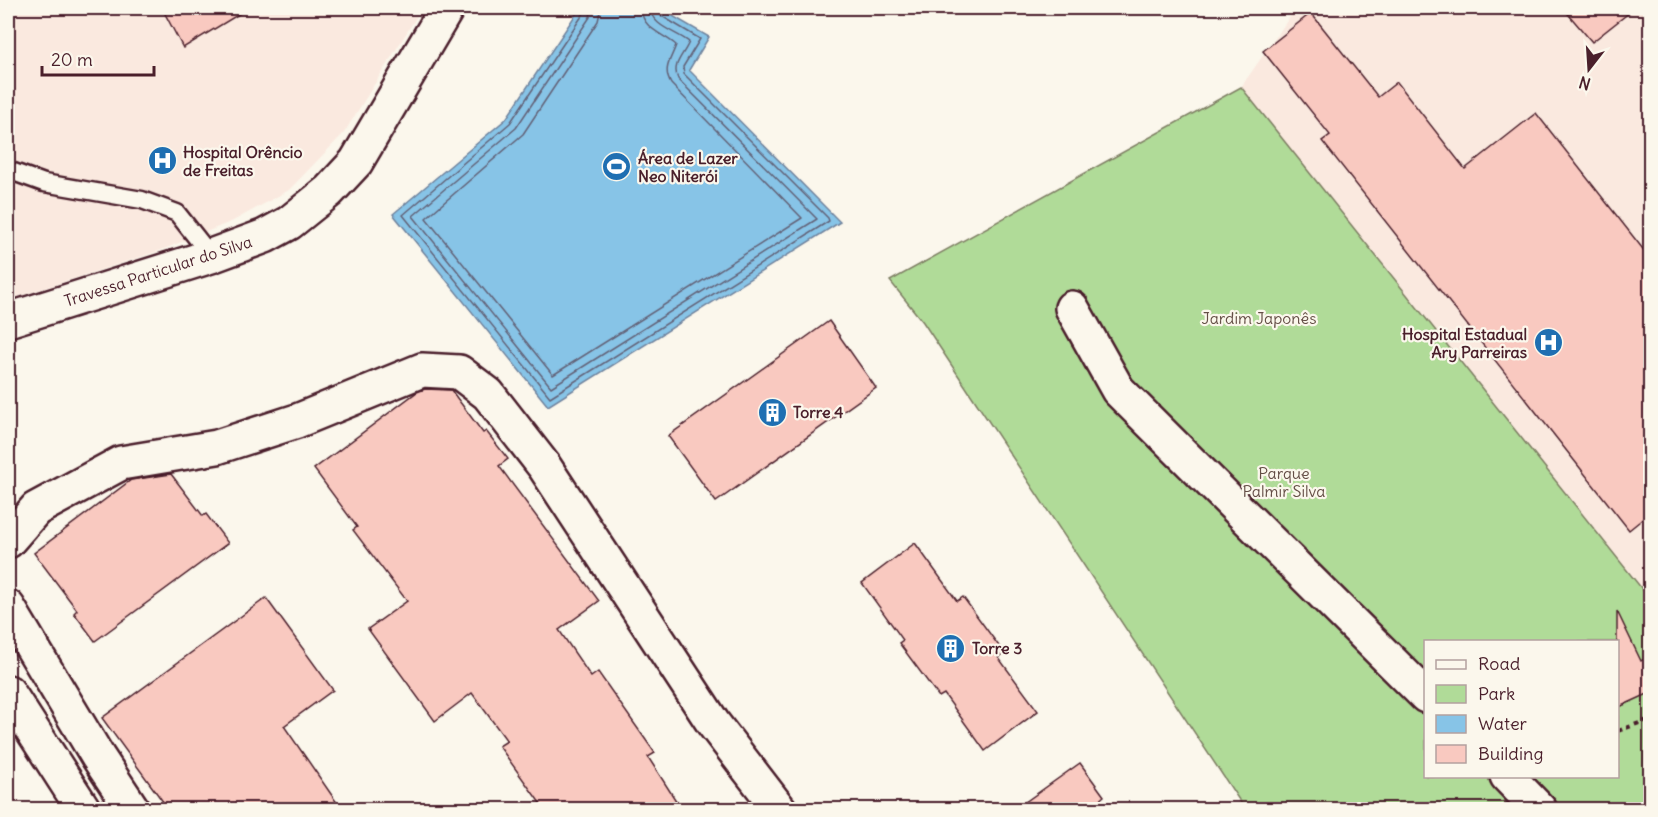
<svg xmlns="http://www.w3.org/2000/svg" width="1658" height="817" viewBox="0 0 1658 817" font-family="Delius,sans-serif">
<rect width="100%" height="100%" fill="#fbf7ec"/>
<filter id="ink" filterUnits="userSpaceOnUse"><feTurbulence type="fractalNoise" baseFrequency=".0167" numOctaves="2"/><feDisplacementMap in="SourceGraphic" scale="12" xChannelSelector="R" yChannelSelector="G"/><feConvolveMatrix kernelMatrix="1 2 1 2 8 2 1 2 1" color-interpolation-filters="sRGB"/></filter>
<g filter="url(#ink)">
<!-- built -->
<path fill="#fae9df" d="M8,8H422L344,133L289,190L233,221L159,251L8,300V214L16,198L8,194Z
M1296,8H1650V599L1241,87Z"/>
<!-- green -->
<path fill="#b0db98" stroke="#7d7d62" stroke-width="1.5" fill-rule="evenodd" d="M1241,87L1650,599V809H1245L923,322L890,281ZM1426,642H1618V776H1426Z"/>
<!-- water -->
<path fill="#87c4e7" stroke="#6f829c" stroke-width="1.5" d="M580,8H659L709,37L689,70L840,222L548,406L393,214L506,119Z"/>
<g fill="none" stroke-linecap="round" stroke-linejoin="round">
<!-- shore -->
<path stroke="#626176" stroke-width="1.5" d="M585,8L584,13L510,123L403,215L550,397L829,221L828,218L684,74L683,67L700,39L660,15L657,8
M592,8L590,17L516,128L413,216L551,387L817,219L678,79C671,64 684,55 689,42C677,32 651,26 650,8
M601,8L598,21L523,134L426,218L553,375L802,218L671,84C662,68 671,60 676,45C662,33 642,29 641,8"/>
</g>
<!-- building -->
<path fill="#f9c9c0" stroke="#4a1f2b" stroke-width="1.5" d="M162,8H249L183,48Z
M1563,8H1635L1592,42Z
M1311,13L1378,97L1397,82L1465,169L1536,113L1650,258V513L1629,530L1322,141L1330,135L1263,51Z
M829,321L876,388L716,502L668,436Z
M425,389L451,390L483,433L486,431L508,459L499,466L599,601L559,630L591,677L598,672L655,753L648,757L682,810H545L499,746L507,741L472,693L435,721L368,629L407,601L353,530L357,527L314,469L417,392Z
M171,474L203,516L206,514L228,543L95,641L74,613L77,610L34,553L131,480Z
M915,543L957,601L963,597L1004,653L998,657L1038,711L985,751L944,694L939,697L899,643L903,640L862,583Z
M266,598L333,690L284,726L342,810H169L102,718Z
M1617,611L1641,661L1650,656V693L1617,708Z
M1080,763L1104,796L1088,810H1014Z"/>
<g fill="none" stroke-linecap="round" stroke-linejoin="round">
<defs>
<path id="service" d="M8,170L44,183L142,200L177,213L211,256"/>
<path id="minor" d="M1072,308L1118,390L1426,696
M8,320L211,256L265,236L289,223L329,191L356,162L447,8
M8,541L36,509L121,463L217,447L297,421L422,370L459,372L488,394L544,466L713,723L780,810
M8,607L98,757L133,810
M8,692L84,810
M1507,776L1540,810"/>
</defs>
<!-- service casing -->
<use href="#service" stroke="#4a1f2b" stroke-width="21"/>
<!-- minor casing -->
<use href="#minor" stroke="#4a1f2b" stroke-width="38"/>
<!-- path -->
<path stroke="#4a1f2b" stroke-width="4" stroke-dasharray="4.5 4.5" stroke-linecap="butt" d="M1618,731L1650,719"/>
<!-- service -->
<use href="#service" stroke="#fbf7ec" stroke-width="16"/>
<!-- minor -->
<use href="#minor" stroke="#fbf7ec" stroke-width="33"/>
</g>
</g>
<!-- icons -->
<defs>
<symbol id="hospital-disc" viewBox="-11 -11 22 22"><circle r="9.5" fill="#1f6fb2" stroke="#fbf7ec"/><path d="M-5-5h3v3.5h4V-5h3V5h-3V1.5h-4V5h-3Z" fill="#fff"/></symbol>
<symbol id="stadium-disc" viewBox="-11 -11 22 22"><circle r="9.5" fill="#1f6fb2" stroke="#fbf7ec"/><path d="M0-5a6.5 5 0 1 0 0 10a6.5 5 0 1 0 0-10ZM-3.5-1.8h7v3.6h-7Z" fill="#fff"/></symbol>
<symbol id="building-disc" viewBox="-11 -11 22 22"><circle r="9.5" fill="#1f6fb2" stroke="#fbf7ec"/><path d="M-4-6H4V6H1V3H-1V6H-4ZM-2.5-4.3h1.7v1.8h-1.7ZM.8-4.3h1.7v1.8H.8ZM-2.5-1h1.7V.8h-1.7ZM.8-1h1.7V.8H.8Z" fill="#fff"/></symbol>
</defs>
<g fill-rule="evenodd">
<use href="#hospital-disc" x="146" y="144" width="33" height="33"/>
<use href="#stadium-disc" x="600" y="150" width="33" height="33"/>
<use href="#hospital-disc" x="1532" y="326" width="33" height="33"/>
<use href="#building-disc" x="756" y="396" width="33" height="33"/>
<use href="#building-disc" x="934" y="632" width="33" height="33"/>
</g>
<g text-anchor="middle" stroke-width="4.5" stroke-linejoin="round" paint-order="stroke">
<!-- poi labels -->
<g font-size="16" font-weight="bold" fill="#4a1f2b" stroke="#fbf7ec" text-anchor="start">
<text x="183" y="158">Hospital Orêncio<tspan x="183" dy="18">de Freitas</tspan></text>
<text x="638" y="164">Área de Lazer<tspan x="638" dy="18">Neo Niterói</tspan></text>
<text x="1527" y="340" text-anchor="end">Hospital Estadual<tspan x="1527" dy="18">Ary Parreiras</tspan></text>
<text x="793" y="418">Torre 4</text>
<text x="972" y="654">Torre 3</text>
</g>
<!-- street labels -->
<g font-size="16" fill="#4a1f2b" stroke="#fbf7ec">
<text transform="translate(158 271) rotate(-18)" y="6">Travessa Particular do Silva</text>
</g>
<!-- park labels -->
<g font-size="16" fill="#644e46" stroke="#fbf7ec">
<text x="1259" y="324">Jardim Japonês</text>
<text x="1284" y="479">Parque<tspan x="1284" dy="18">Palmir Silva</tspan></text>
</g>
</g>
<!-- margin -->
<rect width="1658" height="817" fill="none" stroke="#fbf7ec" stroke-width="30"/>
<rect x="15" y="15" width="1628" height="787" fill="none" stroke="#4a1f2b" stroke-width="2" filter="url(#ink)"/>
<!-- legend -->
<rect x="1424" y="640" width="195" height="138" fill="#fbf7ec" stroke="#b4a19f" stroke-width="1.5"/>
<rect x="1436" y="660" width="30" height="9" fill="#fbf7ec" stroke="#b4a19f" stroke-width="1.5"/>
<text x="1478" y="670" font-size="18" fill="#4a1f2b">Road</text>
<rect x="1436" y="685" width="30" height="18" fill="#b0db98" stroke="#b4a19f" stroke-width="1.5"/>
<text x="1478" y="700" font-size="18" fill="#4a1f2b">Park</text>
<rect x="1436" y="715" width="30" height="18" fill="#87c4e7" stroke="#b4a19f" stroke-width="1.5"/>
<text x="1478" y="730" font-size="18" fill="#4a1f2b">Water</text>
<rect x="1436" y="745" width="30" height="18" fill="#f9c9c0" stroke="#b4a19f" stroke-width="1.5"/>
<text x="1478" y="760" font-size="18" fill="#4a1f2b">Building</text>
<!-- north arrow -->
<g transform="translate(1589 69) rotate(197)" stroke="#fbf7ec" stroke-width="4.5" paint-order="stroke">
<path d="M0-4.5L10 22L0 15L-10 22Z" fill="#4a1f2b"/>
<text y="-9" font-size="16" font-weight="bold" text-anchor="middle" fill="#4a1f2b">N</text>
</g>
<!-- scale -->
<path d="M42 66v9h112v-9" fill="none" stroke="#4a1f2b" stroke-width="3"/>
<text x="51" y="66" font-size="18" fill="#4a1f2b" stroke="#fbf7ec" stroke-width="4.5" paint-order="stroke">20 m</text>
</svg>
